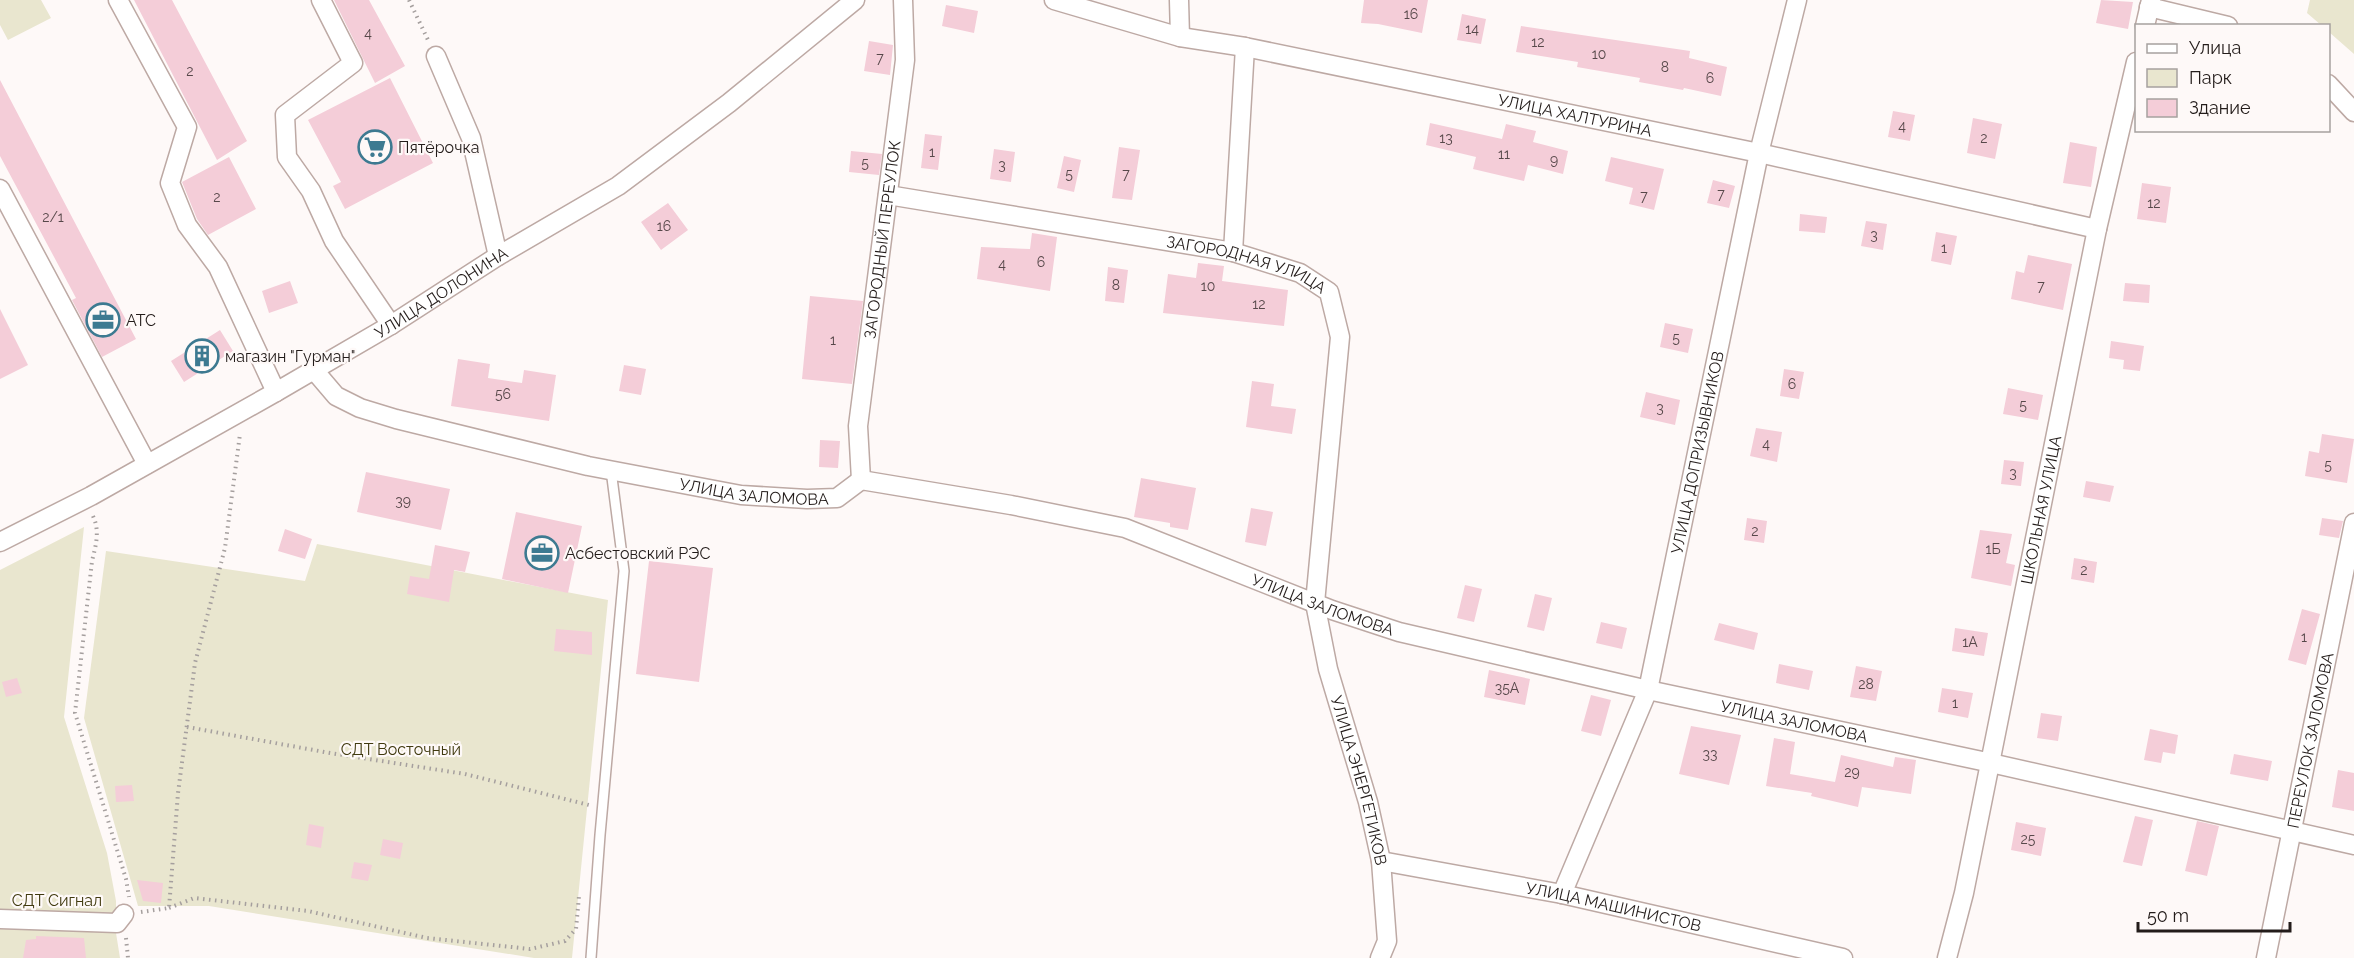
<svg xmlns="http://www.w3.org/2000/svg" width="2354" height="958" viewBox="0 0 2354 958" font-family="Raleway,sans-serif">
<rect width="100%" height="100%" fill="#fef9f8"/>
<!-- green -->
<path fill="#e9e6cf" d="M0,0H41L51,18L8,40L0,25Z
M2310,0H2354V54L2329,32L2328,26L2321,25L2307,13Z
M84,527L64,717L107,853L116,901V933L120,958H0V570Z
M317,544L608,600L572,958H534L209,906H138L84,718L106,551L305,581Z"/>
<!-- building -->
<path fill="#f4cdd8" d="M134,0H172L247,141L217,160Z
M334,0H369L405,66L375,83Z
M1364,0H1428L1422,33L1378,24L1361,23Z
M2101,0L2133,2L2128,29L2096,23Z
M946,5L978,11L974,33L942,26Z
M1462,14L1486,19L1481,44L1457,40Z
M1521,26L1690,51L1689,58L1727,67L1721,96L1684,88L1683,90L1639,82L1640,78L1577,67L1578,62L1516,52Z
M869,41L893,45L890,75L864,71Z
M390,78L433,163L345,209L333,186L341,182L308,120Z
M0,80L136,339L102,357L72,300L76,298L0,156Z
M1893,111L1915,115L1910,141L1888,137Z
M1973,118L2002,124L1995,159L1967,153Z
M1430,123L1502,139L1506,124L1536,131L1533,142L1568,151L1563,174L1528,165L1524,181L1473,169L1476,157L1426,145Z
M925,134L942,136L938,170L921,168Z
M2070,142L2097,147L2091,187L2063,183Z
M1119,147L1140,150L1132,200L1112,198Z
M994,149L1015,152L1011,182L990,179Z
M851,151L882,154L879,175L849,172Z
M1064,156L1081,160L1074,192L1057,188Z
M229,157L256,209L208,235L197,219L182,182Z
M1611,157L1664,169L1654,210L1629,204L1633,188L1605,181Z
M1713,180L1735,186L1729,208L1707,203Z
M2142,183L2171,187L2166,223L2137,219Z
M668,203L688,230L661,250L641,222Z
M1800,214L1827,217L1825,233L1799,231Z
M1866,221L1887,224L1883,250L1861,246Z
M1936,232L1957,236L1951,265L1931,261Z
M1032,233L1057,237L1050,291L977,279L981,247L1030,249Z
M2028,255L2072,264L2063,310L2011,299L2016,271L2024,273Z
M1198,263L1224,266L1222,281L1288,290L1284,326L1163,313L1168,274L1196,278Z
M1108,267L1128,270L1124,303L1105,301Z
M290,281L298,303L269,313L262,291Z
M2125,283L2150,285L2149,303L2123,301Z
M810,296L863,301L852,384L802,379Z
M0,309L28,365L0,379Z
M1665,323L1693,329L1688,353L1660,347Z
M220,330L233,351L184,382L171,361Z
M2111,341L2144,346L2140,371L2123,369L2124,360L2109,358Z
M458,359L490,364L488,378L522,383L524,370L556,375L549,421L451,406Z
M624,365L646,369L641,395L619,391Z
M1784,369L1804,372L1799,399L1780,396Z
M1252,381L1274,384L1271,406L1296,409L1292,434L1246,427Z
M2008,388L2043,395L2038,420L2003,414Z
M1646,392L1680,400L1675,425L1640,417Z
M1756,428L1782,432L1777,462L1750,456Z
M2322,434L2354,439L2347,483L2305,476L2309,451L2319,453Z
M820,440L840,441L838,468L819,467Z
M2004,460L2024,462L2021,486L2001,484Z
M366,472L450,489L441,530L357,512Z
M1141,478L1196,488L1188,530L1170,527V523L1134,517Z
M2086,481L2114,486L2110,502L2083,497Z
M1251,508L1273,512L1266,546L1245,542Z
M516,512L582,526L568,593L502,579Z
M1747,518L1767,521L1764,543L1744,540Z
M2322,518L2343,521L2339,538L2319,535Z
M285,529L312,539L305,559L278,551Z
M1980,530L2012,534L2006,563L2015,565L2011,586L1971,578Z
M435,545L470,552L465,572L454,570L449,602L407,594L410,576L429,579Z
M2074,558L2097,562L2094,583L2071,579Z
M649,561L713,568L699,682L636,674Z
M1465,585L1482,589L1474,622L1457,618Z
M1535,594L1552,598L1544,631L1527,627Z
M2302,609L2320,614L2306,665L2288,660Z
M1601,622L1627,628L1622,649L1596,643Z
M1719,623L1758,633L1754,650L1714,640Z
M1955,628L1988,633L1984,656L1952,651Z
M556,629L592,632V655L554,651Z
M1779,664L1813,671L1809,690L1776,683Z
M1856,666L1882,671L1876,701L1850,697Z
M1489,670L1530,679L1525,705L1484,697Z
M17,678L22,693L6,697L2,682Z
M1942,688L1973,693L1968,718L1938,712Z
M1591,695L1611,700L1601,736L1581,731Z
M2041,713L2062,716L2058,741L2037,738Z
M1691,726L1741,735L1729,785L1679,774Z
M2150,729L2178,735L2175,754L2163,752L2161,763L2144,760Z
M1774,738L1795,742L1790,774L1835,782L1841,755L1893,767L1895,757L1916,760L1911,794L1862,787L1858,807L1811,796L1812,793L1766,786Z
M2234,754L2272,761L2268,781L2230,774Z
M2338,770L2354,773V811L2332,807Z
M132,785L134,801L116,802L115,786Z
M2135,816L2153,820L2142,866L2123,862Z
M2197,821L2219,826L2207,876L2185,871Z
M2016,822L2046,828L2041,856L2011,850Z
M309,824L324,827L321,848L306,845Z
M383,839L403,843L400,859L380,855Z
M354,862L372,865L368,881L351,878Z
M137,880L163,883L161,903L143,901Z
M36,936L84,938L86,958H23L26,940L36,939Z"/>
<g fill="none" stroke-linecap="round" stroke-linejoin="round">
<defs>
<path id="service" d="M591,958L600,835L624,571L611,470"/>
<g id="minor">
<path d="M118,0L187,127L170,183L187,225L218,267L276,392"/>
<path d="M321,0L353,63L285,115L287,157L311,191L334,241L391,325"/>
<path id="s1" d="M1054,0L1180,37L1245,47L1759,153L2097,229"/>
<path d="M1179,0L1180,37"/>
<path d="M2149,7L2228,26"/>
<path d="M2145,26L2151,0"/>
<path d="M436,56L471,138L498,256"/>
<path d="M2328,84L2354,112"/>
<path d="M0,189L147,464"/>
<path id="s2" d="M888,195L1233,252L1300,273L1329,292L1340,337L1315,603L1328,669L1368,802L1381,861L1387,941L1380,958"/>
<path d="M1233,252L1245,47"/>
<path id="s3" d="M313,369L336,396L360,408L396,419L588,466L741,495L807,499L837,498L861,480L1011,505L1125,528L1332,610L1399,632L1648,690L1982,761L2354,845"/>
<path id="s4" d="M861,480L858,426L905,60L903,0"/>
<path id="s5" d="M0,542L91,496L276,392L391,325L498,256L618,186L729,103L855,0"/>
<path id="s6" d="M1381,861L1562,894L1843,958"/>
<path id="s7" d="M1562,894L1648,690L1759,153L1797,0"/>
<path d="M0,919L117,923L124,914"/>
<path id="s8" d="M1947,958L1964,893L2097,229L2136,62"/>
<path id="s9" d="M2266,958L2354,523"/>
</g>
</defs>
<!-- service casing -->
<use href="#service" stroke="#bda9a4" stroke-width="12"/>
<!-- minor casing -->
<use href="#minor" stroke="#bda9a4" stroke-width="21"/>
<!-- path -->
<path stroke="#a59f9e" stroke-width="4" stroke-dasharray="1.5 4.5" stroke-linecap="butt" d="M409,0L428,40
M93,516C100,531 96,545 92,561L75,713L126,879L129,897
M187,727L330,753L465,774L589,805
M169,908L194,898L308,911L427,938L530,949L565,941L576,929L579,896
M141,912L169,908L178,793L195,663L225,548L240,434
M126,938L128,958"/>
<!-- service -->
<use href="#service" stroke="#fff" stroke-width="9"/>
<!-- minor -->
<use href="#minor" stroke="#fff" stroke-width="18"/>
</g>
<!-- icons -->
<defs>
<symbol id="supermarket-ring" viewBox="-11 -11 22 22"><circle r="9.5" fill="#fef9f8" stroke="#3d7a91" stroke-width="1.5"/><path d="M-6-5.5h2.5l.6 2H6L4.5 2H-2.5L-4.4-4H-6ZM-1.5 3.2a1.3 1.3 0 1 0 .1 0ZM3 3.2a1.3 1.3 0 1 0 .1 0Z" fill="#3d7a91"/></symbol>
<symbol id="office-ring" viewBox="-11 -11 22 22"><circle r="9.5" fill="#fef9f8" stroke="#3d7a91" stroke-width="1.5"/><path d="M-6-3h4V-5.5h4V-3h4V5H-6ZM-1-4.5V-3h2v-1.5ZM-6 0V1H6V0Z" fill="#3d7a91"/></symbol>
<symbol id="building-ring" viewBox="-11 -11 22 22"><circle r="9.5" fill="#fef9f8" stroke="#3d7a91" stroke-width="1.5"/><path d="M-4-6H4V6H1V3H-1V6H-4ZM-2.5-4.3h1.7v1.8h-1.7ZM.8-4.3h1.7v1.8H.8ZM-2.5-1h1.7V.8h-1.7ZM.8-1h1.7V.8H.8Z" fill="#3d7a91"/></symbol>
</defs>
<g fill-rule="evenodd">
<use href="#supermarket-ring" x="356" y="128" width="38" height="38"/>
<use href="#office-ring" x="84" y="301" width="38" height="38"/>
<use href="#building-ring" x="183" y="337" width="38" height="38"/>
<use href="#office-ring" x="523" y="534" width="38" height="38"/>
</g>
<g text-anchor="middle" stroke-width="4.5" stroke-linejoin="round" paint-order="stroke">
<!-- number labels -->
<g font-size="14" fill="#57484a">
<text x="1411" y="19">16</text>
<text x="1472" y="34">14</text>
<text x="368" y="38">4</text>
<text x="1538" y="47">12</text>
<text x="1599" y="59">10</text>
<text x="880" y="63">7</text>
<text x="1665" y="72">8</text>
<text x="190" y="76">2</text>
<text x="1710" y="83">6</text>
<text x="1902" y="131">4</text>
<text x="1446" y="143">13</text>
<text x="1984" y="143">2</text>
<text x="932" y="157">1</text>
<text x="1504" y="159">11</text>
<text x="1554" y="165">9</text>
<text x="865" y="168">5</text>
<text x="1002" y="170">3</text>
<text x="1069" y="179">5</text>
<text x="1126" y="179">7</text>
<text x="1721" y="199">7</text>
<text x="1644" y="201">7</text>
<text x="217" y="202">2</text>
<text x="2154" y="208">12</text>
<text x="53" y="222">2/1</text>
<text x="664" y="231">16</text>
<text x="1874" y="240">3</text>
<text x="1944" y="253">1</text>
<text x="1041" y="267">6</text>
<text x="1002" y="269">4</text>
<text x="1116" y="290">8</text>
<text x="1208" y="291">10</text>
<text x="2041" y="291">7</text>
<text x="1259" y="309">12</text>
<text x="1676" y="343">5</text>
<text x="833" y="345">1</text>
<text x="1792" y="389">6</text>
<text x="503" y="399">56</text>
<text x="2023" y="410">5</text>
<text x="1660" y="413">3</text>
<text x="1766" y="449">4</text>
<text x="2328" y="470">5</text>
<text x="2013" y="478">3</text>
<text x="403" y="506">39</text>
<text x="1755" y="536">2</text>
<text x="1993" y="554">1Б</text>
<text x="2084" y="575">2</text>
<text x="2304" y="642">1</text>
<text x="1970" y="647">1А</text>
<text x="1866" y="689">28</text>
<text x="1507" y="693">35А</text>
<text x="1955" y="708">1</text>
<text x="1710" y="759">33</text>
<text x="1852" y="777">29</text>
<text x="2028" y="844">25</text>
</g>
<!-- street labels -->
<g font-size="16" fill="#231c1a" stroke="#fef9f8">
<text dy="6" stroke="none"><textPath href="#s1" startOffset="534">УЛИЦА ХАЛТУРИНА</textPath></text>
<text dy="6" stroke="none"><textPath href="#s4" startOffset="242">ЗАГОРОДНЫЙ ПЕРЕУЛОК</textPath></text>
<text dy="6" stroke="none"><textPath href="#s2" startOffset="366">ЗАГОРОДНАЯ УЛИЦА</textPath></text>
<text dy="6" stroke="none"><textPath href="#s5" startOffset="507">УЛИЦА ДОЛОНИНА</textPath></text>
<text dy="6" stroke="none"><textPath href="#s7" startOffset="464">УЛИЦА ДОПРИЗЫВНИКОВ</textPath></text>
<text dy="6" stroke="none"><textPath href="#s3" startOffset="466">УЛИЦА ЗАЛОМОВА</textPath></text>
<text dy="6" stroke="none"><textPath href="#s8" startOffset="458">ШКОЛЬНАЯ УЛИЦА</textPath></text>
<text dy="6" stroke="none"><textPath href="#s3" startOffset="1060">УЛИЦА ЗАЛОМОВА</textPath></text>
<text dy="6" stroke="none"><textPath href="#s3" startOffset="1546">УЛИЦА ЗАЛОМОВА</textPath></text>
<text dy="6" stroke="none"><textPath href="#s9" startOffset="222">ПЕРЕУЛОК ЗАЛОМОВА</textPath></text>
<text dy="6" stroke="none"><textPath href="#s2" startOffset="951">УЛИЦА ЭНЕРГЕТИКОВ</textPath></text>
<text dy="6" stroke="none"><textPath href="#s6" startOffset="237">УЛИЦА МАШИНИСТОВ</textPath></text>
</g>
<!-- poi labels -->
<g font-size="16" fill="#231c1a" stroke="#fef9f8" text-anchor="start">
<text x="398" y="153">Пятёрочка</text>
<text x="126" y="326">АТС</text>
<text x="225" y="362">магазин "Гурман"</text>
<text x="565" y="559">Асбестовский РЭС</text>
</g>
<!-- park labels -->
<g font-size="16" fill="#403a0f" stroke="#fef9f8">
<text x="401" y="755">СДТ Восточный</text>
<text x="57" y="906">СДТ Сигнал</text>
</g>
</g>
<!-- legend -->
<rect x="2135" y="24" width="195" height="108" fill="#fef9f8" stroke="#a6a19f" stroke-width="1.5"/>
<rect x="2147" y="44" width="30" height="9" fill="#ffffff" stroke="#a6a19f" stroke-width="1.5"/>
<text x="2189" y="54" font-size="18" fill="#231c1a">Улица</text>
<rect x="2147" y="69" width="30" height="18" fill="#e9e6cf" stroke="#a6a19f" stroke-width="1.5"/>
<text x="2189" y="84" font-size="18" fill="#231c1a">Парк</text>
<rect x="2147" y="99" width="30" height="18" fill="#f4cdd8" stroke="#a6a19f" stroke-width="1.5"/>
<text x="2189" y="114" font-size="18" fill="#231c1a">Здание</text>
<!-- scale -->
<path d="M2138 922v9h152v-9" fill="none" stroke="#231c1a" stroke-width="3"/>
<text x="2147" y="922" font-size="18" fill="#231c1a" stroke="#fef9f8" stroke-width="4.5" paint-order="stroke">50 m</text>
</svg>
